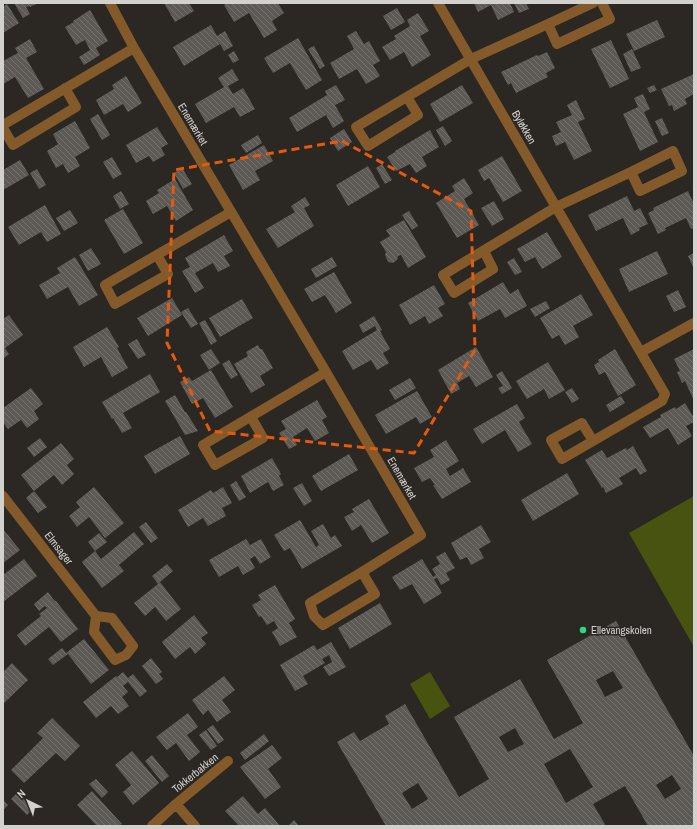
<svg xmlns="http://www.w3.org/2000/svg" width="697" height="829" viewBox="0 0 697 829" font-family="'Archivo Narrow',sans-serif">
<defs>
<pattern id="building-back-hatch" width="6" height="6" patternUnits="userSpaceOnUse"><rect width="6" height="6" fill="#5d5a55"/><path d="M-1 5l2 2M0 0l6 6M5-1l2 2" fill="none" stroke="#73716c"/></pattern>
</defs>
<rect width="100%" height="100%" fill="#2b2824"/>
<!-- park -->
<path fill="#47530e" d="M694,496V647L629,533Z
M430,672L450,706L430,719L410,684Z"/>
<!-- building -->
<path fill="url(#building-back-hatch)" fill-rule="evenodd" d="M14,3H38L30,7V6L26,7L30,14L23,18Z
M164,3H189L194,11L175,22Z
M227,3H278L284,13L272,21L277,30L264,38L249,13L234,22L224,5Z
M474,3H510L514,12L498,20L491,5L478,12Z
M514,3H526L529,9L519,13Z
M7,4L19,23L3,33V7Z
M397,8L405,22L391,30L383,16Z
M90,10L108,41L96,48L100,55L84,65L79,57L90,50L85,40L76,45L65,27L74,22L73,21Z
M418,13L429,31L420,36L431,55L412,67L404,52L390,60L382,47L396,39L394,36L410,26L407,20Z
M657,20L665,37L634,51L626,34Z
M211,25L217,36L225,31L233,46L224,51L220,44L184,66L173,47Z
M356,31L364,44L369,41L380,61L373,65L380,76L366,84L357,69L339,79L330,63L354,49L347,36Z
M298,38L322,80L306,90L290,63L273,73L264,58Z
M30,39L37,52L26,58L44,89L28,98L15,77L3,84V61L18,53L15,48Z
M611,40L629,79L610,88L591,49Z
M314,46L325,66L320,69L308,49Z
M632,49L641,68L631,72L623,54Z
M234,51L239,60L233,63L228,55Z
M547,52L555,68L546,73L548,77L516,93L511,83L508,85L501,72L537,55L538,56Z
M232,69L239,80L228,86L233,94L243,88L255,109L240,117L234,107L206,123L195,104L224,87L218,78Z
M694,74V94L685,99L687,104L674,111L672,105L669,106L661,89Z
M126,76L142,103L128,112L123,104L104,115L96,100L114,89L112,85Z
M336,85L345,100L335,105L344,121L333,128L326,115L297,132L289,118L327,95L325,91Z
M462,85L473,103L440,122L430,104Z
M654,85L657,90L650,93L647,88Z
M643,94L650,109L644,112L658,142L640,151L623,114L638,107L634,98Z
M576,100L585,119L578,122L592,151L574,160L565,142L556,146L552,136L561,132L556,122L572,115L567,105Z
M98,114L110,135L102,140L90,119Z
M662,118L669,133L662,136L655,121Z
M75,121L90,148L75,157L80,166L68,173L63,164L56,168L47,151L58,144L53,134Z
M443,126L452,141L445,146L436,130Z
M157,127L168,144L161,148L165,155L153,162L149,156L136,163L126,145Z
M344,129L352,142L338,151L330,138Z
M430,130L439,147L422,157L427,166L416,173L410,164L396,171L387,157L395,152V151Z
M258,135L262,143L246,153L241,145Z
M264,145L273,161L255,171L260,180L243,190L229,165Z
M502,156L522,191L503,202L489,178L484,181L478,170Z
M112,157L122,174L113,179L103,162Z
M20,160L29,175L3,190V170Z
M382,164L392,180L385,184L376,168Z
M368,166L380,187L348,206L336,185Z
M182,168L192,184L183,189L174,173Z
M37,169L46,185L39,189L30,173Z
M464,178L473,193L464,199L479,225L457,238L436,203L455,191L452,186Z
M175,179L193,210L176,221L167,206L153,214L146,201L159,193L157,190Z
M121,191L129,204L120,209L113,196Z
M688,191L694,204V228L691,229L686,218L665,228L666,230L658,234L648,213L654,210L653,208Z
M627,196L634,211L640,208L648,224L639,228L640,230L631,235L623,218L596,231L588,215Z
M305,197L310,205L304,208L314,226L278,248L266,229L295,212L291,206Z
M494,201L504,219L492,226L481,208Z
M45,205L61,234L47,242L41,232L19,245L8,227Z
M123,209L143,243L124,254L104,220Z
M70,210L78,223L64,231L56,218Z
M409,211L418,226L412,230L402,215Z
M404,220L426,257L408,268L401,255L398,256L397,260L393,263L388,262L385,255L386,252L380,242L390,236L386,230Z
M547,232L562,257L542,269L535,257L525,262L517,249Z
M224,235L233,251L224,256L230,266L218,272L213,263L195,273L204,288L195,293L182,271L190,267L185,258Z
M91,248L101,264L88,271L79,255Z
M657,251L668,274L629,292L619,269Z
M694,253V269L688,256Z
M75,257L98,295L79,306L68,287L47,299L39,285L60,273L57,268Z
M332,257L337,266L316,278L311,269Z
M514,258L522,272L515,275L507,262Z
M334,272L352,303L336,313L325,295L312,302L304,289Z
M503,282L510,294L518,289L527,306L505,318L500,309L478,321L468,303Z
M434,285L445,304L438,308L443,316L429,324L425,316L410,325L399,305Z
M678,290L686,307L674,312L666,296Z
M581,294L593,315L573,326L579,337L565,345L559,335L552,339L540,318Z
M172,298L182,315L148,336L137,318Z
M242,299L253,318L220,337L209,318Z
M546,301L550,308L535,317L530,309Z
M188,308L198,324L191,328L181,312Z
M9,315L23,335L5,348L9,354L3,359V319Z
M374,316L382,330L380,331L390,349L383,353L389,363L377,370L371,360L353,370L342,351L377,330L375,326L363,333L359,325Z
M205,320L217,341L211,345L199,323Z
M107,327L119,347L117,348L128,368L112,377L101,357L84,367L73,347Z
M137,339L146,355L138,359L128,344Z
M258,345L260,349H262L273,368L260,376L265,385L251,393L234,364L248,356L246,352Z
M476,347L493,377L476,387L469,376L457,383L460,389L451,394L438,370Z
M211,349L220,363L209,370L200,355Z
M615,349L636,385L618,396L605,372L599,375L594,365L599,362L598,360Z
M694,349V401L685,381L682,383L677,372L680,371L674,359Z
M229,360L238,375L231,379L222,364Z
M548,362L565,390L549,399L544,389L527,399L516,381Z
M211,370L233,407L215,418L203,398L192,404L180,382L189,377L192,381Z
M502,371L512,388L502,394L498,388L503,386L496,375Z
M150,374L160,392L123,413L132,428L122,433L113,418L112,419L102,402Z
M410,378L416,388L395,400L389,390Z
M31,388L43,404L34,411L39,419L27,428L21,420L8,429L3,422V408Z
M572,388L579,399L572,403L565,392Z
M417,391L432,417L420,424L416,417L386,434L375,415Z
M175,395L185,412H186L198,431L185,435L165,401Z
M621,396L625,403L610,412L606,405Z
M317,400L327,417L322,420L329,433L315,441L307,428L293,437L297,445L289,449L279,433L286,429L281,421Z
M685,403L694,418V422L686,426L692,436L678,445L668,428L650,438L643,427L661,417L660,415L675,407L676,409Z
M517,404L525,418L519,422L532,444L518,452L505,430L482,444L473,429Z
M180,436L190,454L155,474L144,456Z
M40,438L47,447L34,457L27,448Z
M446,440L459,461L446,469L450,476L463,468L471,482L442,499L433,485H435L430,478L422,482L414,468L434,457L430,450Z
M61,443L74,459L67,465L74,474L62,485L54,475L34,491L47,507L38,513L26,498L34,491L21,475Z
M633,446L647,471L640,475L636,468L619,478L623,484L606,493L603,487L602,488L585,460L602,450L607,458L626,448L627,450Z
M349,454L358,470L321,491L312,476Z
M272,458L281,474L279,476L284,485L273,491L268,482L250,493L241,476Z
M567,473L579,494L533,521L521,500Z
M236,481L246,497L239,501L230,485Z
M302,483L312,501L304,506L293,488Z
M94,487L124,523L105,538L89,517L77,527L69,516L80,507L76,502Z
M223,487L232,503L222,508L226,516L208,526L203,518L188,527L178,510L211,490L213,493Z
M369,499L389,533L372,543L361,525L352,531L344,517L354,512L352,509Z
M300,520L316,547L319,545L311,531L323,524L331,538L335,535L342,546L302,569L290,548L284,551L274,535Z
M146,522L158,538L151,543L139,527Z
M481,525L491,542L479,549L484,558L471,565L467,557L460,560L451,543Z
M3,529L20,550L3,563Z
M134,532L144,544L119,565L124,571L102,588L82,562L95,551L88,542L99,533L107,542L95,551L101,559Z
M246,539L250,545L261,539L271,557L260,564L255,556L250,559L255,568L243,575L238,566L219,577L209,560Z
M445,552L455,568L446,573L450,580L441,585L437,578L434,579L442,593L424,604L412,584L400,590L392,577L422,559L433,577L436,575L432,569L440,564L436,557Z
M24,559L37,576L3,602V575Z
M167,564L173,571L160,582L181,609L166,621L155,607L145,616L134,603L158,584L152,576Z
M275,585L295,619L289,623L297,637L280,646L272,632L278,628L274,621L267,625L261,616L259,617L252,605L261,600L258,595Z
M48,592L53,599L55,601H56L78,629L61,642L49,627L25,646L17,635L41,616L39,614L47,608L45,606L39,611L34,604Z
M380,603L392,624L350,649L338,628Z
M194,615L208,633L201,638L206,644L195,654L190,647L175,659L162,642Z
M616,621L694,756V826H648L625,786L593,804L606,826H386L337,742L354,732L360,741L389,724L385,716L405,704L459,797L489,779L454,717L520,679L554,739L583,723L547,660ZM613,671L623,688L605,697L596,680ZM515,728L524,744L508,752L499,737ZM570,749L593,787L566,803L544,764ZM672,775L681,789L665,799L656,785ZM418,783L428,799L412,809L402,793Z
M84,639L109,670L91,684L68,654L53,665L48,659L62,648L66,653Z
M331,642L346,667L329,676L323,667L332,662L329,655L322,659L325,663L303,676L308,684L295,691L280,665L314,645L317,650Z
M151,658L162,672L159,674L163,679L156,684L142,666Z
M12,663L28,680L3,704V672Z
M123,672L128,678L133,674L147,691L140,697L128,682L123,686L128,692L122,697L129,706L118,714L111,706L96,718L83,702L116,676L117,677Z
M224,676L235,690L222,700L231,712L217,722L208,710L203,715L192,700Z
M188,713L198,727L187,735L200,752L189,761L176,743L167,750L156,737Z
M52,718L80,746L65,761L56,753L24,783L11,770L43,738L37,733Z
M213,725L224,740L218,744L207,729Z
M206,730L217,746L211,750L199,735Z
M264,734L269,741L245,760L240,753Z
M272,745L282,758L268,769L281,787L265,799L240,767Z
M132,751L159,783L133,805L123,792L131,785L115,765Z
M152,755L169,776L162,782L145,761Z
M96,779L108,792L102,798L89,784Z
M92,791L122,824L119,826H97L77,805Z
M18,792L33,809L27,815L11,799Z
M243,796L258,814L265,808L280,826H239L225,811Z
M3,800L8,805L3,810Z
M294,820L299,826H288Z"/>
<g fill="none" stroke-linecap="round" stroke-linejoin="round">
<!-- minor -->
<path stroke="#855a2a" stroke-width="10" d="M110,3L134,48L326,372L421,535L362,572L310,603L314,616L323,625L375,594L362,572
M438,3L556,207L665,394L662,401L562,459L551,440L582,423L593,441
M548,24L557,44L610,19L602,3
M407,97L418,115L368,146L356,127L471,59L548,24L593,3
M3,125L134,48
M3,128L13,145L76,107L65,88
M484,251L493,269L454,293L443,275L556,207L631,172L673,151L682,171L640,191L631,172
M157,255L168,274L115,304L105,285L231,212
M641,352L694,323
M251,417L263,438L215,465L203,445L326,372
M3,496L96,616L112,618L133,646L126,655L115,660L94,632L96,616
M176,804L195,826
M152,826L176,804L228,761"/>
</g>
<!-- marked area -->
<path fill="none" stroke="#e8590c" stroke-width="3" stroke-dasharray="8 5" stroke-linejoin="round" d="M342,141L471,211L475,350L414,453L210,431L167,343L174,170Z"/>
<!-- markers -->
<circle fill="#2ad885" stroke="#2b2824" stroke-width="1.5" cx="583" cy="630" r="4"/>
<g text-anchor="middle" stroke-width="3" stroke-linejoin="round" paint-order="stroke">
<!-- street labels -->
<g font-size="11" fill="#d3d1ce" stroke="#2b2824">
<text transform="translate(193 124) rotate(59)" y="4">Enemærket</text>
<text transform="translate(524 127) rotate(60)" y="4">Byløkken</text>
<text transform="translate(402 478) rotate(60)" y="4">Enemærket</text>
<text transform="translate(59 548) rotate(52)" y="4">Elmsager</text>
<text transform="translate(195 773) rotate(-39)" y="4">Tokkerbakken</text>
</g>
<!-- poi labels -->
<g font-size="11" fill="#d3d1ce" stroke="#2b2824" text-anchor="start">
<text x="591" y="634">Ellevangskolen</text>
</g>
</g>
<!-- border -->
<rect width="697" height="829" fill="none" stroke="#d3d1ce" stroke-width="8"/>
<!-- north arrow -->
<g transform="translate(28 801) rotate(317)" stroke="#2b2824" stroke-width="3" paint-order="stroke">
<path d="M0-3L7 15L0 10L-7 15Z" fill="#d3d1ce"/>
<text y="-6" font-size="11" font-weight="bold" text-anchor="middle" fill="#d3d1ce">N</text>
</g>
</svg>
